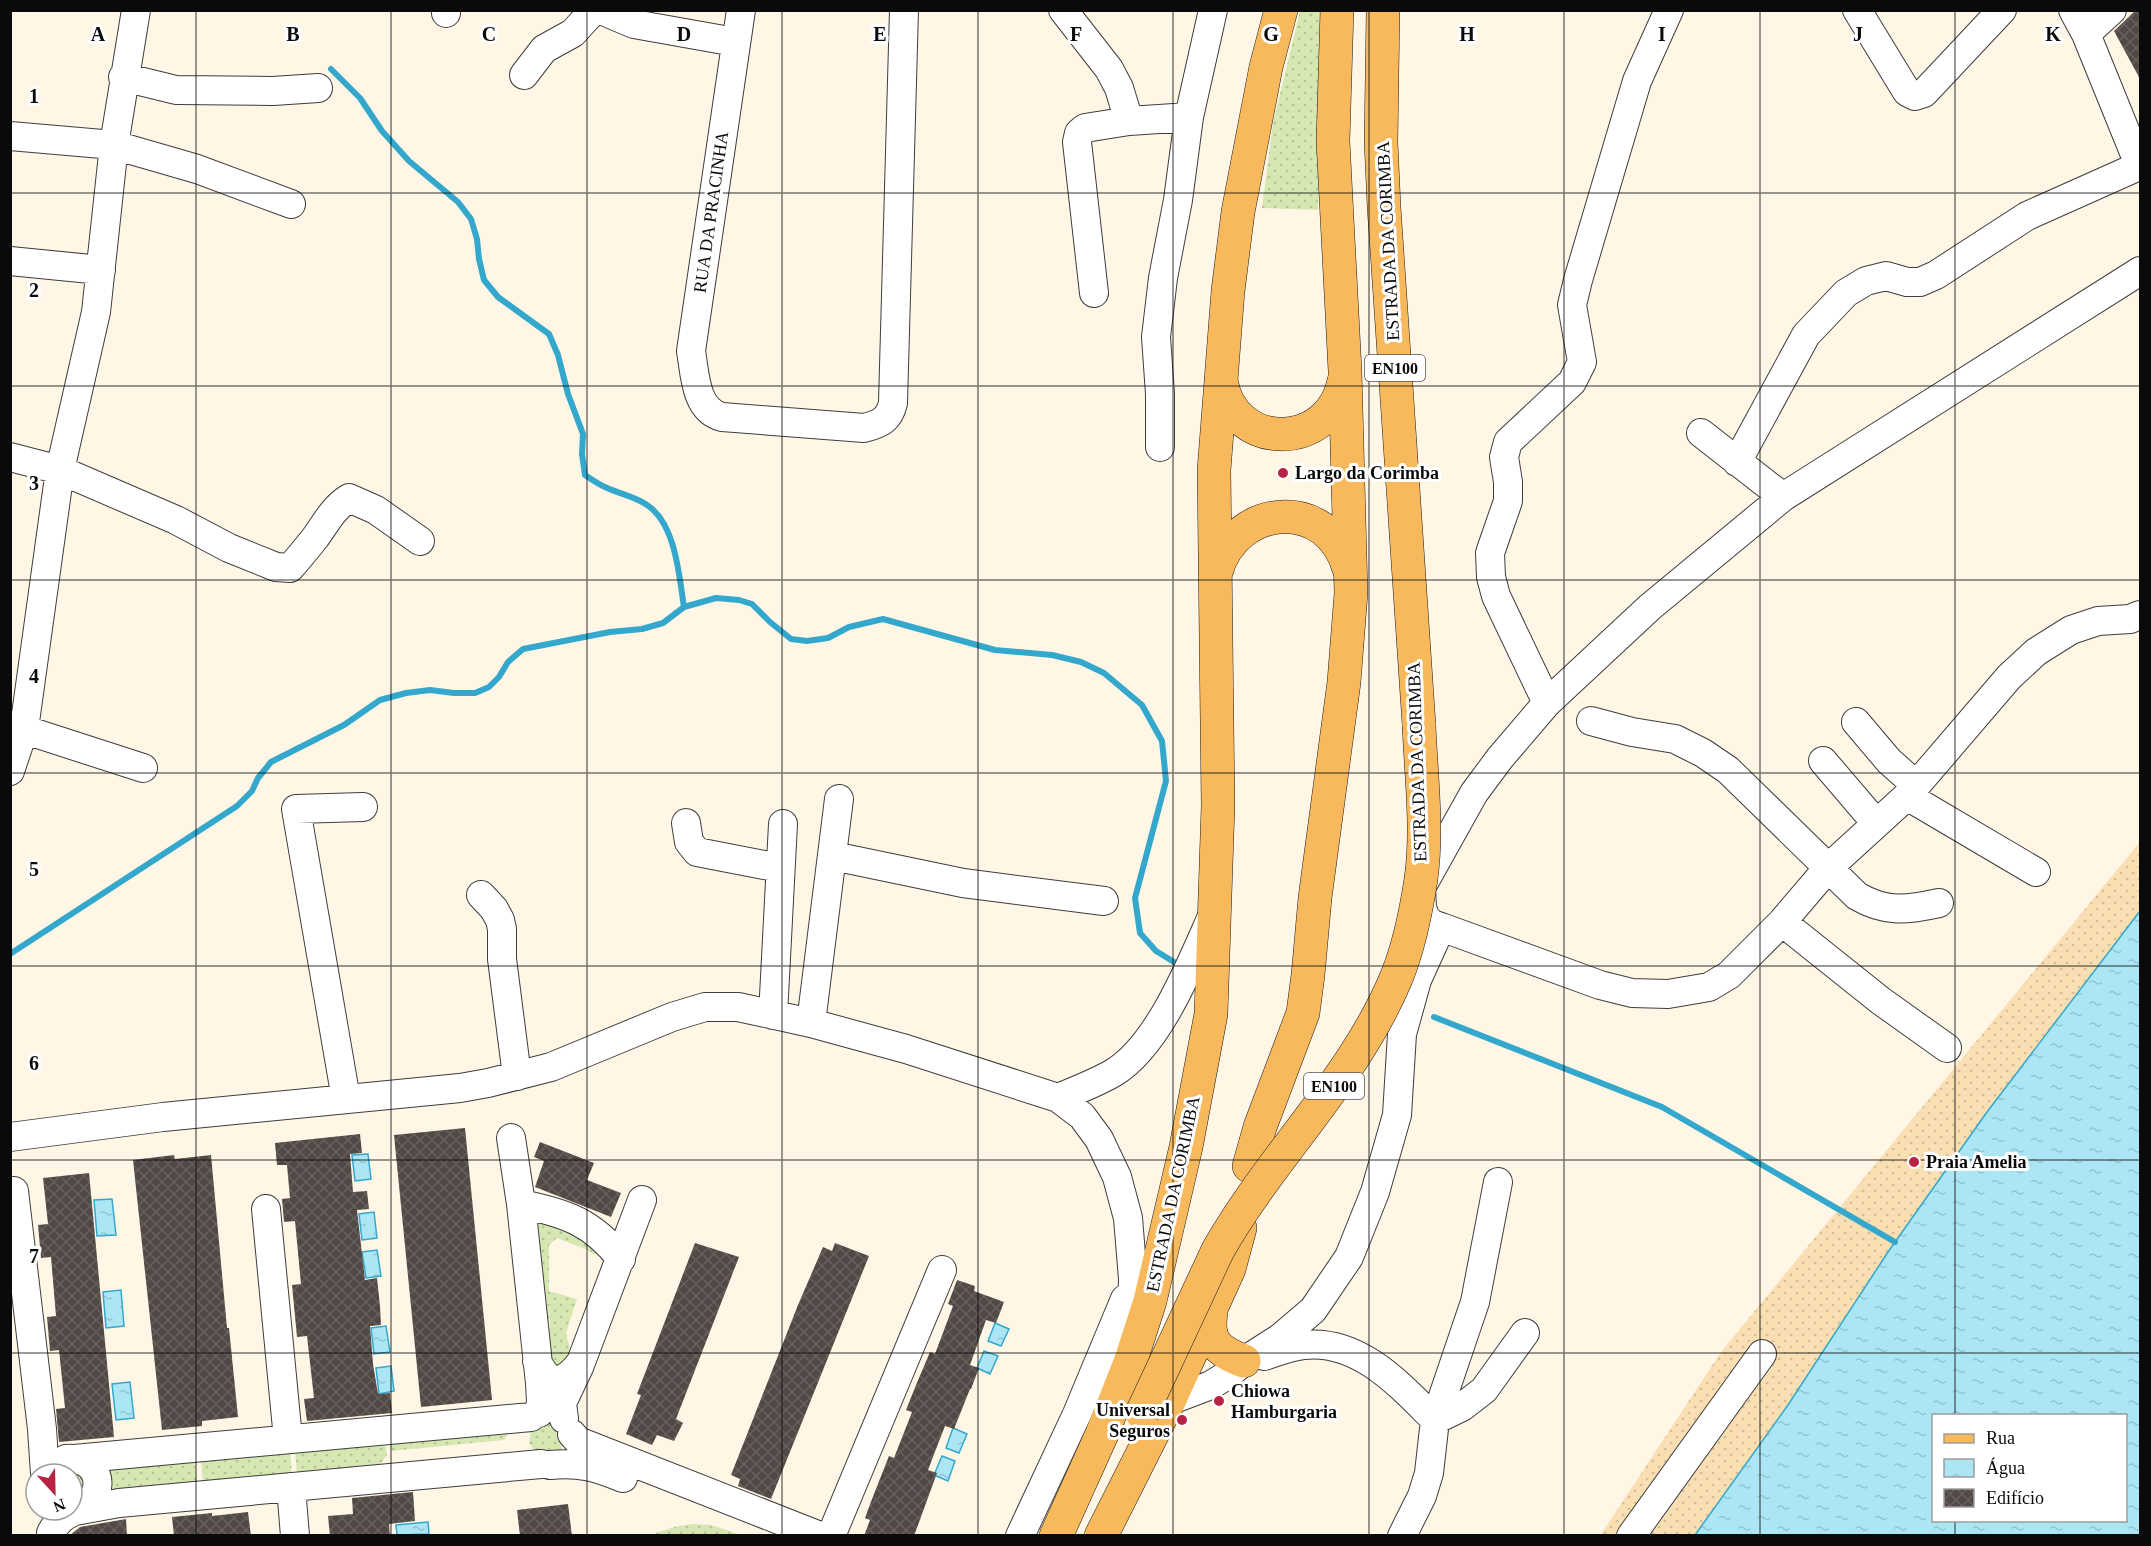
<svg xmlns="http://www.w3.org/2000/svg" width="2151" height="1546" viewBox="0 0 2151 1546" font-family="'Times New Roman',serif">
<defs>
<pattern id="grass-dots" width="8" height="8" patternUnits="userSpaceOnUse" patternTransform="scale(1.5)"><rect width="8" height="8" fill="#d6e7b2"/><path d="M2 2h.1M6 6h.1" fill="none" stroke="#b6c598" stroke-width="1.8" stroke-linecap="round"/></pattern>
<pattern id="sand-dots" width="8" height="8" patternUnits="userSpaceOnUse" patternTransform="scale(1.5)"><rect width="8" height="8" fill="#fadfb3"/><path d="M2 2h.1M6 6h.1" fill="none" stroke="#d5be99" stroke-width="1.8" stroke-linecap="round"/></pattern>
<pattern id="water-ripples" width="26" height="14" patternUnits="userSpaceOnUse" patternTransform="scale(1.5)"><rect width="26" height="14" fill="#ace6f5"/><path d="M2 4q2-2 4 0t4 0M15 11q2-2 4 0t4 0" fill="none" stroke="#93c4d1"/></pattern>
<pattern id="building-cross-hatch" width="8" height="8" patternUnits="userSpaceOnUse" patternTransform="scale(1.5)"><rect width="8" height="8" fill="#524946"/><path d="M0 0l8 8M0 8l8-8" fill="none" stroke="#665f5c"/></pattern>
</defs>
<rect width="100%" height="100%" fill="#fff6e6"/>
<!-- grass -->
<path fill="url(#grass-dots)" d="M1300,11H1327L1319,123L1318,210L1262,208L1273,123Z
M542,1220L580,1231L597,1252L594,1255L588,1250L557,1238L549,1245V1291L577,1299L566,1333L571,1354L568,1362L552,1367L548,1345L550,1340L549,1292V1321H542L536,1223Z
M546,1421L557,1424L564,1444L558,1453H536L529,1443L531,1431Z
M511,1429L504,1440L391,1451L390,1441Z
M385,1442L387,1455L378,1467L297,1475L295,1450Z
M290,1452L292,1475L203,1484L201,1460Z
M195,1461L197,1484L108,1492L107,1468Z
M70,1466L89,1483L72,1502V1474H56L59,1471Z
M692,1524L711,1525L742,1535H655L656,1533L674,1527Z"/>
<!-- sand -->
<path fill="url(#sand-dots)" d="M2140,842V911L1987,1112L1888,1252L1788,1405L1695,1535L1600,1536L1721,1352Z"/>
<!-- water -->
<path fill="url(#water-ripples)" stroke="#33a8cc" stroke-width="1.5" fill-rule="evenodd" d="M2140,911V1535H1695L1788,1405L1888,1252L1987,1112ZM1934,1416H2126V1520H1934Z
M368,1154L371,1179L355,1181L352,1155Z
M112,1199L116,1235L97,1236L94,1200Z
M374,1212L377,1238L362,1240L359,1214Z
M377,1250L381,1276L366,1278L362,1252Z
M121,1290L124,1326L106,1328L103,1292Z
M995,1323L1009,1329L1001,1346L988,1341Z
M386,1326L390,1352L374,1354L371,1328Z
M984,1351L998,1356L990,1374L977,1368Z
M391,1366L394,1391L379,1394L376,1368Z
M130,1382L134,1418L116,1420L112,1384Z
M953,1428L967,1434L959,1453L946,1448Z
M942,1456L955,1461L948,1481L934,1475Z
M428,1522L429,1534L397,1535L396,1525Z"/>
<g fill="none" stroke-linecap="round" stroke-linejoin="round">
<!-- stream -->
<path stroke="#33a8cc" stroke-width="6" d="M331,69L360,98L382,131L409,161L458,202L471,219L477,239L479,259L484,280L498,297L549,334L558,355L568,394L583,434L582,454L585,475C591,479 598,484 605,487C619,494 634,496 647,505C676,524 679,576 684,607
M10,954L237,806L252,791L258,778L271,762L344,725L380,700L406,693L430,690L454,693H475L489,687L499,677L508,662L523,649L610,632L642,629L663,623L684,607L716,598L739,600L752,604L770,622L791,639L807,641L828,638L849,627L883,619L995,650L1052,655L1081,662L1104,673L1142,705L1162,741L1166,781L1135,898L1140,933L1156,951L1174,962
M1434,1017L1662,1107L1895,1242"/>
</g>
<!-- building -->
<path fill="url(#building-cross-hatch)" d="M2136,10H2140V79L2114,31Z
M465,1128L492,1400L421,1407L394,1135Z
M360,1134L362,1153L350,1154L353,1192L367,1191L369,1209L357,1210L365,1280L377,1278L380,1306L381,1325L370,1326L373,1364L378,1394L390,1393L392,1413L307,1421L304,1399L314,1398L307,1336L297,1337L292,1285L301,1284L295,1221L284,1222L282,1199L290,1198L287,1165H277L275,1143Z
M540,1142L594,1163L587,1180L621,1193L611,1217L535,1187L544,1161L534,1157Z
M174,1155L175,1159L211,1155L227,1328H229L238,1417L202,1421V1426L162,1430L133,1160Z
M89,1173L114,1437L59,1442L56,1409L65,1408L59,1350L50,1351L47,1317L56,1316L51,1257L41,1258L38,1225L48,1224L43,1178Z
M695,1243L739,1257L676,1419L683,1423L674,1441L657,1435L652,1445L626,1434L641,1395L637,1394Z
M835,1243L869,1256L771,1499L738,1486L740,1479L731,1475L798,1305L823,1247L832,1251Z
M957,1280L975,1286L974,1291L1004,1302L996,1323L986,1320L970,1365L979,1368L971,1389H970L954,1429L945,1426L936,1449L928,1470L937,1473L914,1536H864L870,1520L865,1518L872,1499L889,1456L894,1458L912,1412L906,1410L916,1385L930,1352L935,1354L953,1306L948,1304Z
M413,1492L415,1521L389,1524L390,1536H330L328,1516L353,1514L352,1498Z
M568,1504L572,1536H520L517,1510Z
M248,1512L251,1536H174L172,1517L212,1513V1516Z
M126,1519L127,1536H69L80,1527Z"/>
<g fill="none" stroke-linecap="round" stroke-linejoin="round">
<defs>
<path id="minor" d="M601,10L634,24L735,42
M741,10L691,351C695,374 695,410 722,417L864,428C880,424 889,420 893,403L904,10
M1063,10L1109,69L1119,88L1129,121
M1857,10L1907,92L1915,96L1924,93L2002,10
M2073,10L2086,34L2140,167
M446,13V10
M2086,34L2112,10
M524,75L544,49L573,33L592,12L596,10
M123,77L176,90L273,91L318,88
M10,136L114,145L197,169L291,204
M10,261L101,270
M2140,271L1783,497L1650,607L1547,703L1500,758L1474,793L1421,888L1422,907L1425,917L1432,924L1441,927L1600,985L1632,993L1668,994L1709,987L1729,975L1782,922L1828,868L1907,796L2009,677L2036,652L2071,630L2098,621L2130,619L2140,615
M1094,293L1077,142L1079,133L1085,128L1129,121L1189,117
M1701,433L1783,497
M1160,447V394L1156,337L1163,278L1178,200L1189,117L1213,10
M10,457L60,470L176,520L229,548L276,567L290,568C299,558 307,548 315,538C326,523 333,508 349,498L376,510L420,541
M1737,462L1806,335L1846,293L1866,281L1886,276L1907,282H1920L1936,275L2027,216L2139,166
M1547,703L1496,596L1491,577L1490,553L1508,501V482L1504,457L1508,442L1572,382L1582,362L1572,305L1578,280L1637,81L1669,10
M1591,721L1632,732L1675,739L1703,753L1728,770L1857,896C1886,913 1907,910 1939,903
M1856,722L1889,761L1916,785
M10,725L143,768
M1823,761L1876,823
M10,771L24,729L60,470L96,312L114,145L136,10
M1907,796L2036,872
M686,823L689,842L697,852L780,868
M833,856L963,883L1104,901
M481,895L494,909L500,920L502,929V959L517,1076
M1782,922L1881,1001L1947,1048
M773,1015L783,824
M811,1023L839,799
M1058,1098C1077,1090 1096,1083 1113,1073C1159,1046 1192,961 1213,914
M346,1099L296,809L363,807
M10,1137L163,1117L460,1088L488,1083L551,1067L672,1017L705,1007H738L811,1023L906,1049L1058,1098L1082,1116L1099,1139L1117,1177L1128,1218L1133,1279L1131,1340
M511,1138L521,1204L540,1383L541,1402L539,1413
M14,1191L42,1429L45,1474
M521,1204C565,1213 593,1222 621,1259
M266,1209L288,1439
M1264,1356C1277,1352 1291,1346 1304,1345C1359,1339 1400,1385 1435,1420L1429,1473L1422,1496L1402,1536
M537,1361C550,1389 565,1383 581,1362L642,1200
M1169,1401L1211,1385L1229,1374L1244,1361L1280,1338L1313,1310L1349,1257L1375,1192L1397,1115L1402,1034L1417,980L1441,927
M564,1419L562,1403L580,1365
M1435,1420L1475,1302L1498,1182
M1435,1420L1462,1407L1484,1390L1525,1333
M572,1434L578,1441L820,1536
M66,1459C98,1456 109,1490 83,1508
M74,1459L531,1417
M550,1465C579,1462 596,1467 623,1478
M291,1487L295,1536
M65,1510L75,1511L119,1503L541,1464
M51,1533C57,1521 63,1516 75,1511
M831,1536L942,1270
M1020,1536L1077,1414L1125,1299
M1631,1536L1762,1354"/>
<path id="major" d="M1383,10L1381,142L1384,207L1419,725
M1221,380C1232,452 1330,452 1344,381
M1216,572C1236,502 1329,496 1349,569
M1249,1166L1260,1127L1303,1013L1308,975L1315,898L1344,682L1351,593L1345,371L1333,141L1337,10
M1212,1306C1206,1339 1213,1349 1244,1361
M1056,1536L1102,1434L1131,1360L1150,1301L1186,1147L1211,1014L1218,806L1214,470L1228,291L1238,212L1266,67L1281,10
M1101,1536L1169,1401L1229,1269L1240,1228"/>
</defs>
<!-- minor casing -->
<use href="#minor" stroke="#3d3d3d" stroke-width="30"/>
<!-- major casing -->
<use href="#major" stroke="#1b1b1b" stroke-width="34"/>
<!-- minor -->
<use href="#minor" stroke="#fff" stroke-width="28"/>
<!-- major -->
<use href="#major" stroke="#f8b95d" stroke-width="33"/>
<defs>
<path id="major-bridge" d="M1142,1413L1218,1250C1272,1155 1355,1078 1397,976C1409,946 1416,912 1421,879C1428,829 1421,775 1419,725"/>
</defs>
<!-- major-bridge casing -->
<use href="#major-bridge" stroke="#1b1b1b" stroke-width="34" stroke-linecap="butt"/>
<!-- major-bridge -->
<use href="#major-bridge" stroke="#f8b95d" stroke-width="33"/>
</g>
<!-- grid -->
<path fill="none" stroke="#0a0a0a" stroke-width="1.5" stroke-opacity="0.55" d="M196,10V1536M391,10V1536M587,10V1536M782,10V1536M978,10V1536M1173,10V1536M1369,10V1536M1564,10V1536M1760,10V1536M1955,10V1416M10,193H2140M10,386H2140M10,580H2140M10,773H2140M10,966H2140M10,1160H2140M10,1353H2140M1955,1520V1536"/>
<!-- markers -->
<g fill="#b72443" stroke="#fff" stroke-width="2">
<circle cx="1283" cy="473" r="6"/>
<circle cx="1914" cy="1162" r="6"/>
<circle cx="1219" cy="1401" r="6"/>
<circle cx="1182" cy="1420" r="6"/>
</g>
<g text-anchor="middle" stroke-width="6" stroke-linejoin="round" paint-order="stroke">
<!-- shield labels -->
<g fill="#fff" stroke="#545454" stroke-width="1.5">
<rect x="1365" y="355" width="60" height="26" rx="4.5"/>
<rect x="1304" y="1073" width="60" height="26" rx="4.5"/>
</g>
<g font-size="16" font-weight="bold" fill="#0a0a0a">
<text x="1395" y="374">EN100</text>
<text x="1334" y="1092">EN100</text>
</g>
<!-- street labels -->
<g font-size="18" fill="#0a0a0a" stroke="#fff">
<text transform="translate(711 212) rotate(-82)" y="6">RUA DA PRACINHA</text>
<text transform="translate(1388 241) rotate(-93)" y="6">ESTRADA DA CORIMBA</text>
<text transform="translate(1417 762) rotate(-92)" y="6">ESTRADA DA CORIMBA</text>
<text transform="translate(1173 1194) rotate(-78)" y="6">ESTRADA DA CORIMBA</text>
</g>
<!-- poi labels -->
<g font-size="18" font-weight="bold" fill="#0a0a0a" stroke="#fff" text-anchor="start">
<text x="1295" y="479">Largo da Corimba</text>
<text x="1926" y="1168">Praia Amelia</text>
<text x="1231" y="1397">Chiowa<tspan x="1231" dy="21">Hamburgaria</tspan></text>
<text x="1170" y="1416" text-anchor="end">Universal<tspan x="1170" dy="21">Seguros</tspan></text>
</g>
</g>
<g font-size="20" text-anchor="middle" font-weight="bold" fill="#0a0a0a" stroke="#fff" stroke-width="6" stroke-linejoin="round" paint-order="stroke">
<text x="98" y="41">A</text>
<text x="293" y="41">B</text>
<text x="489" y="41">C</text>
<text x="684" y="41">D</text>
<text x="880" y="41">E</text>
<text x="1076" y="41">F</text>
<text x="1271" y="41">G</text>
<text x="1467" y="41">H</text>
<text x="1662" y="41">I</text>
<text x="1858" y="41">J</text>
<text x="2053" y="41">K</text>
<text x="34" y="103">1</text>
<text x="34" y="297">2</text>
<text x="34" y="490">3</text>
<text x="34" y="683">4</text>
<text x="34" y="876">5</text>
<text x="34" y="1070">6</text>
<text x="34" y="1263">7</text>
</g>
<!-- border -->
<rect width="2151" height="1546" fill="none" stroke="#0a0a0a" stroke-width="24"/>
<!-- legend -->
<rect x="1932" y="1414" width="195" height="108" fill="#ffffff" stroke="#9d9d9d" stroke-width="1.5"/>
<rect x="1944" y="1434" width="30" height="9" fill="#f8b95d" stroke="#9d9d9d" stroke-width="1.5"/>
<text x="1986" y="1444" font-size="18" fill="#0a0a0a">Rua</text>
<rect x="1944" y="1459" width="30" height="18" fill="url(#water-ripples)" stroke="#9d9d9d" stroke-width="1.5"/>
<text x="1986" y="1474" font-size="18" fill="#0a0a0a">Água</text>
<rect x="1944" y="1489" width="30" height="18" fill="url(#building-cross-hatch)" stroke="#9d9d9d" stroke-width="1.5"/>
<text x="1986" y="1504" font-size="18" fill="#0a0a0a">Edifício</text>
<!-- north arrow -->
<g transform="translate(54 1492) rotate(158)"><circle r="28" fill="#ffffff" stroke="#9d9d9d" stroke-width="1.5"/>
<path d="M0-4.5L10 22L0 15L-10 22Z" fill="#b72443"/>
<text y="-9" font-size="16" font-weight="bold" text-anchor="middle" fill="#0a0a0a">N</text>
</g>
</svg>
